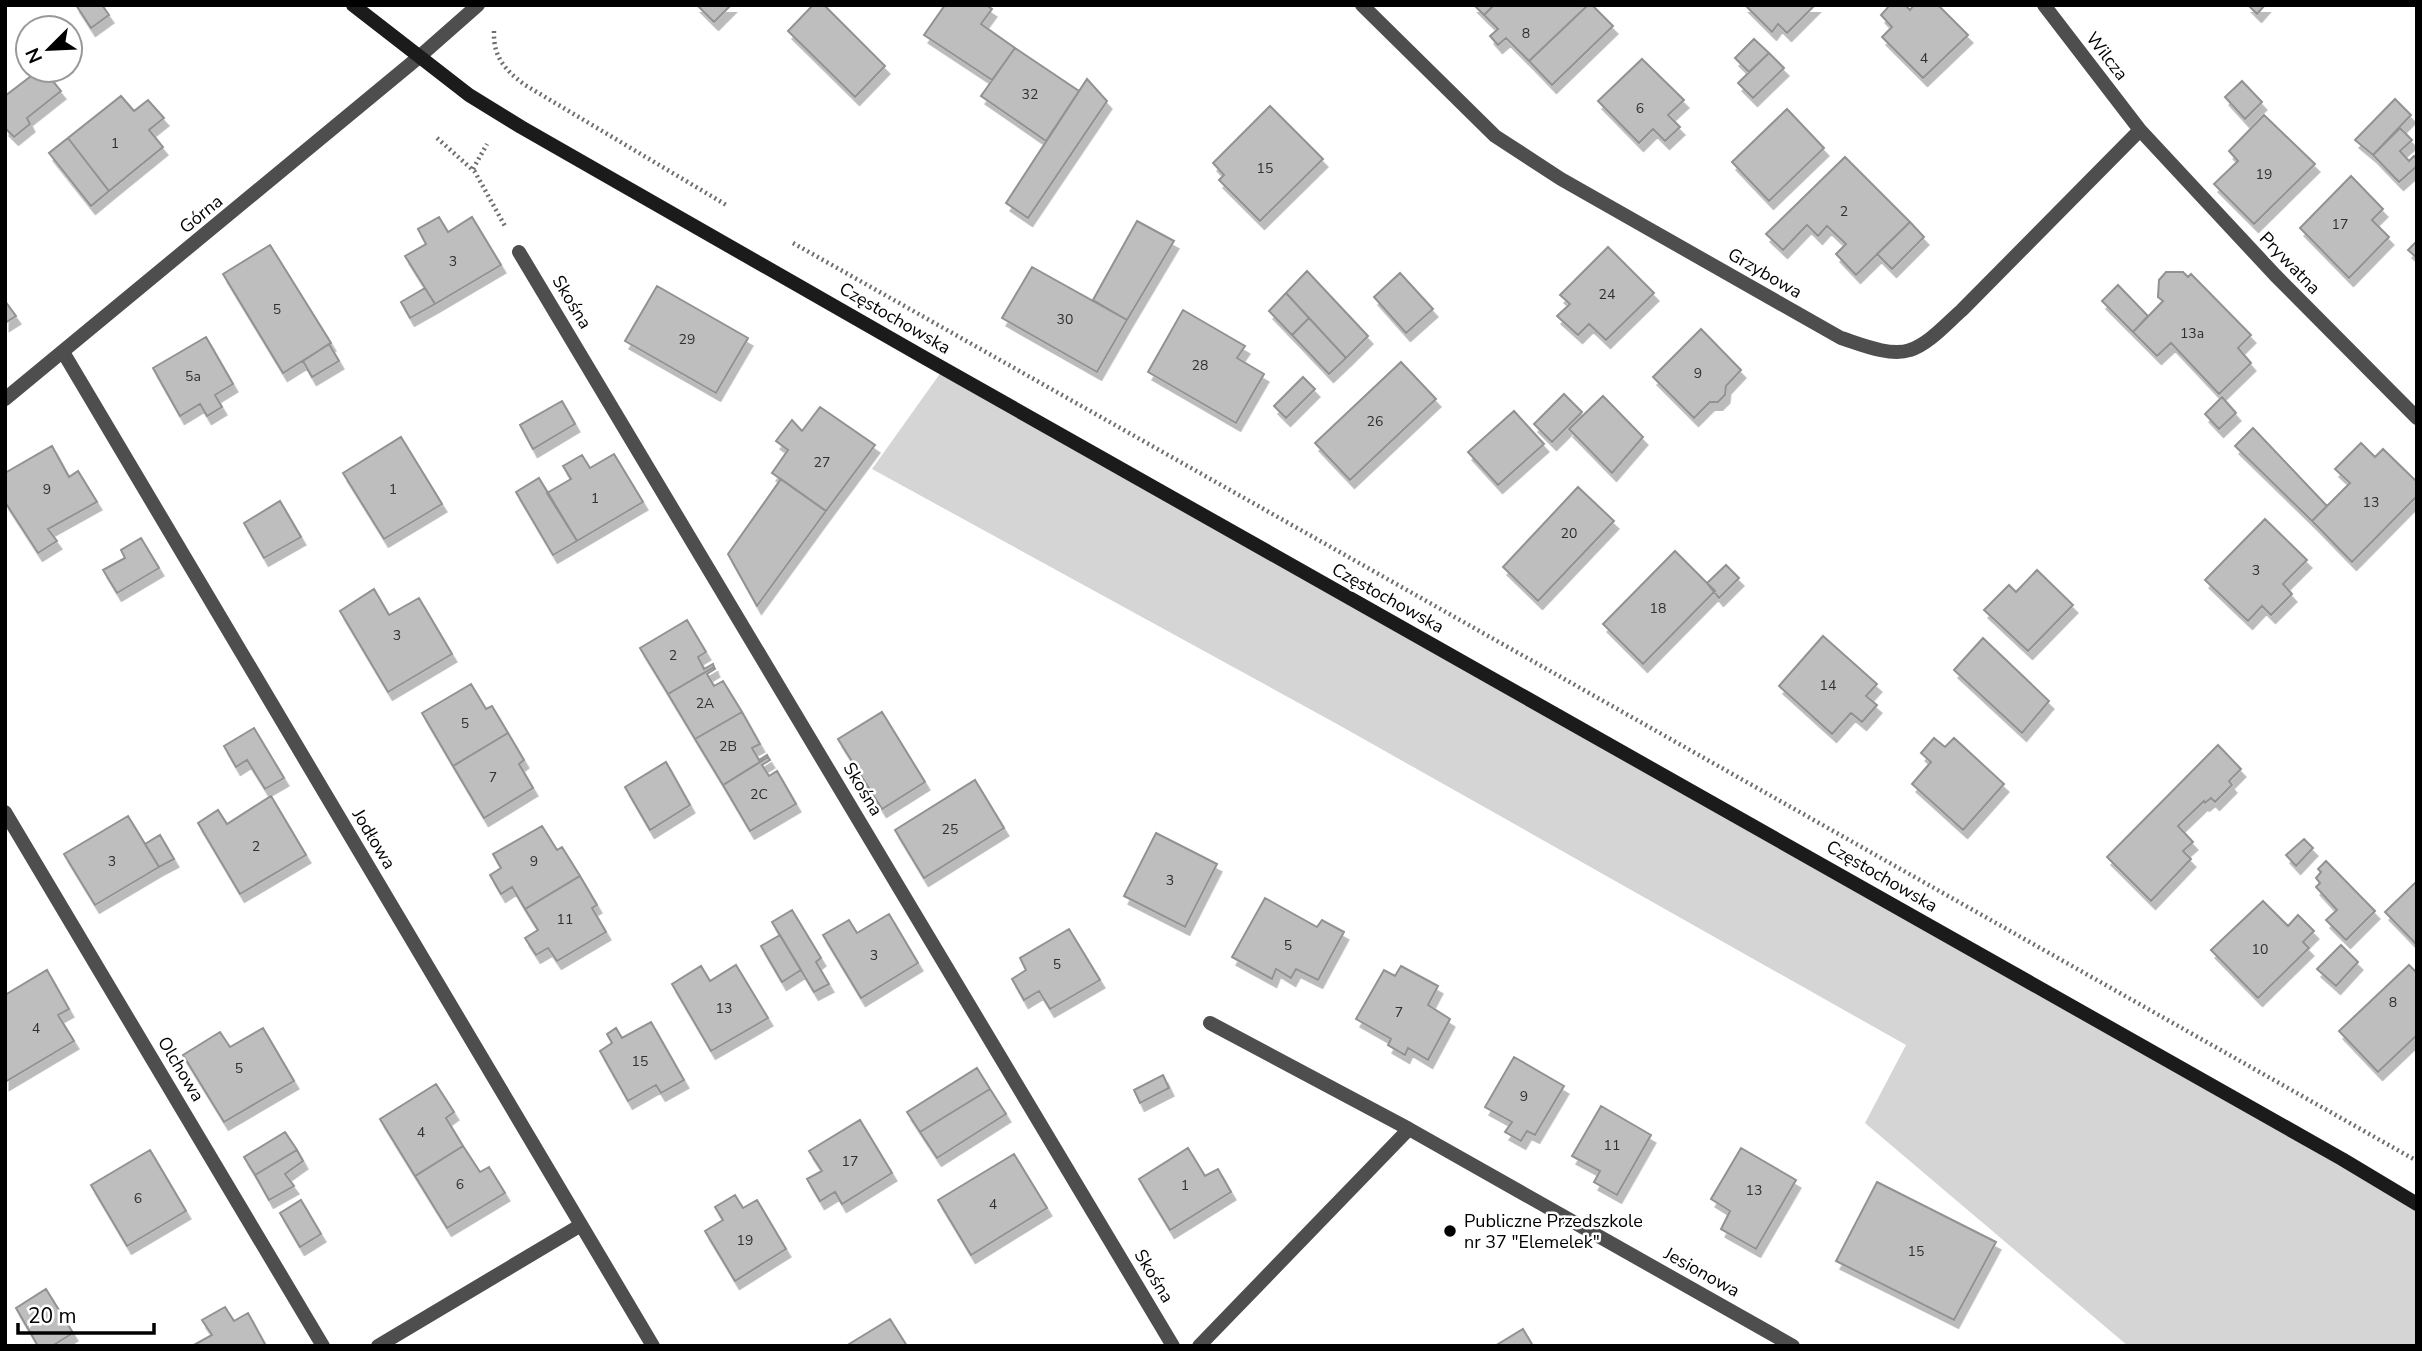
<svg xmlns="http://www.w3.org/2000/svg" width="2422" height="1351" viewBox="0 0 2422 1351" font-family="'Nunito Sans',sans-serif">
<defs>
<filter id="shadow"><feDropShadow dx="4.5" dy="8" stdDeviation="0" flood-color="#0004"/></filter>
</defs>
<rect width="100%" height="100%" fill="#fff"/>
<!-- green -->
<path fill="#d5d5d5" d="M944,368L2417,1204V1346H2128L1865,1123L1906,1045L1337,724L872,469Z"/>
<!-- building -->
<path fill="#bebebe" stroke="#929292" stroke-width="2" filter="url(#shadow)" d="M76,5H102L109,15L91,28Z
M697,5H731L714,22Z
M813,5H824L885,66L855,97L788,31Z
M945,5H986L992,9L981,24L1015,48L992,80L924,35Z
M1474,5H1494L1484,15Z
M1494,5H1588L1529,61L1506,38L1498,45L1490,36L1498,29L1484,15Z
M1588,5H1592L1613,26L1552,85L1529,61Z
M1745,5H1815L1787,33L1778,24L1772,32Z
M1890,5H1905L1910,10L1914,5H1938L1968,35L1923,78L1882,37L1892,27L1881,15Z
M2248,5H2265L2257,14Z
M1754,39L1769,53L1749,72L1735,58Z
M1015,48L1079,91L1046,141L981,96Z
M1769,53L1784,68L1753,98L1738,83Z
M1642,59L1684,100L1668,115L1680,127L1665,141L1653,129L1639,143L1598,101Z
M39,70H44L61,91L27,118L30,124L14,137L5,128V96Z
M1087,79L1107,101L1028,218L1006,203Z
M2242,81L2262,102L2245,119L2225,97Z
M121,96L134,111L148,100L164,118L149,130L163,147L109,191L68,138Z
M2395,99L2411,115L2373,155L2355,140Z
M1270,106L1323,159L1260,221L1219,180L1224,175L1213,163Z
M1787,109L1824,148L1769,201L1732,162Z
M2264,115L2315,164L2254,224L2214,184L2238,161L2229,151Z
M2400,128L2412,140L2400,151L2409,161L2414,156L2417,159V166L2399,182L2373,155Z
M68,138L109,191L91,206L49,153Z
M1845,157L1910,222L1856,275L1836,254L1846,244L1827,226L1818,236L1807,225L1783,250L1766,234Z
M2351,176L2383,209L2372,220L2389,237L2349,278L2300,228Z
M439,217L448,232L472,217L501,265L435,304L405,256L426,244L418,229Z
M1137,221L1174,241L1127,320L1093,300Z
M1910,222L1924,237L1892,269L1877,254Z
M2417,241V258L2408,250Z
M270,245L331,343L283,373L223,274Z
M1608,247L1654,293L1606,340L1589,324L1578,335L1557,316L1570,304L1560,295Z
M1032,267L1127,320L1097,372L1002,318Z
M1307,271L1368,336L1346,358L1286,293Z
M2166,272H2183L2188,277L2191,274L2251,335L2238,348L2251,363L2219,394L2171,343L2157,356L2133,332L2163,301L2158,297L2159,280Z
M1400,273L1433,309L1406,333L1374,297Z
M2118,285L2148,316L2133,332L2102,301Z
M657,286L748,338L716,393L625,341Z
M425,288L435,304L410,318L401,302Z
M1286,293L1309,318L1292,335L1269,311Z
M5,301L16,316L5,323Z
M1183,310L1245,346L1237,358L1264,374L1236,423L1148,372Z
M1309,318L1346,358L1329,374L1292,335Z
M1701,329L1741,370L1726,386L1725,395L1718,402H1710L1694,418L1653,377Z
M206,337L233,384L215,395L222,407L207,416L200,404L180,416L153,368Z
M329,344L339,361L312,377L303,361Z
M1401,362L1436,399L1350,480L1315,443Z
M1303,377L1315,389L1286,418L1274,406Z
M1564,394L1582,412L1552,442L1534,424Z
M1603,396L1643,437L1612,473L1569,429Z
M2222,397L2236,413L2219,429L2205,414Z
M562,401L575,424L533,449L520,425Z
M820,407L875,445L826,511L772,473L788,450L776,441L792,420L802,431Z
M1514,411L1544,444L1498,485L1468,452Z
M2253,428L2327,506L2312,521L2235,446Z
M401,437L442,504L384,539L343,473Z
M2361,443L2375,457L2383,449L2417,482V496L2352,562L2312,521L2350,483L2335,469Z
M52,446L69,477L78,471L97,502L48,529L57,541L38,553L5,502V473Z
M614,454L643,502L577,541L547,493L571,479L563,466L582,455L590,468Z
M539,478L577,541L553,555L516,492Z
M781,479L826,511L757,606L728,554Z
M1578,487L1614,521L1538,601L1503,567Z
M280,501L301,537L264,558L244,523Z
M2265,519L2307,560L2283,584L2292,594L2271,615L2262,606L2248,621L2205,580Z
M141,538L159,568L117,593L103,570L125,558L121,550Z
M1675,551L1715,591L1643,664L1603,624Z
M1726,565L1739,578L1719,598L1707,583Z
M2037,570L2073,605L2028,651L1984,610L2009,585L2016,592Z
M374,589L389,615L419,598L452,654L388,692L340,611Z
M687,620L706,652L698,657L704,669L713,664L714,667L668,694L640,648Z
M1823,636L1877,684L1866,696L1877,705L1862,722L1851,713L1832,734L1779,686Z
M1983,638L2049,701L2022,733L1954,670Z
M714,667L715,669L707,674L714,686L723,681L742,712L695,739L668,694Z
M471,684L486,709L492,706L508,733L453,766L422,713Z
M742,712L760,744L752,748L759,760L767,755L768,757L723,785L695,739Z
M882,712L925,782L882,809L838,739Z
M254,728L284,778L265,789L247,760L236,767L224,746Z
M508,733L524,760L519,764L533,788L484,818L453,766Z
M1934,738L1945,747L1954,738L2004,784L1963,830L1912,784L1931,762L1921,753Z
M2218,745L2241,769L2229,781L2232,785L2215,802L2211,798L2205,803L2204,801L2178,826L2193,842L2183,851L2191,859L2151,901L2107,857Z
M768,757L770,760L762,765L769,776L777,771L796,804L750,831L723,785Z
M666,762L690,805L650,830L625,787Z
M975,780L1004,828L924,878L895,830Z
M271,796L306,855L240,894L198,823L218,810L227,824Z
M128,816L159,867L95,905L64,854Z
M542,826L557,850L562,847L580,876L525,909L512,887L501,894L490,875L501,868L493,854Z
M1156,833L1217,864L1185,927L1124,896Z
M160,835L174,859L159,867L145,844Z
M2304,839L2313,848L2296,866L2286,855Z
M2326,861L2375,911L2346,940L2326,920L2337,910L2316,887L2320,883L2316,878L2321,872L2318,869Z
M580,876L597,905L592,908L606,932L557,961L548,948L536,955L525,938L538,930L525,909Z
M2416,882H2417V945L2385,912Z
M1265,898L1317,927L1322,920L1344,932L1318,980L1296,969L1291,978L1276,969L1272,979L1232,957Z
M2263,901L2288,926L2298,915L2314,931L2303,942L2309,948L2258,998L2211,950Z
M792,910L821,958L816,962L829,984L814,992L772,922Z
M889,914L918,963L861,998L823,935L849,920L857,933Z
M1069,929L1100,980L1050,1009L1039,991L1024,1000L1012,979L1026,970L1020,958Z
M780,935L801,970L782,982L761,946Z
M2341,945L2358,962L2336,986L2317,969Z
M736,965L768,1018L711,1051L672,984L701,966L710,981Z
M2409,965L2417,973V1035L2378,1072L2339,1031Z
M1401,966L1438,986L1428,1005L1450,1019L1428,1060L1408,1048L1405,1055L1388,1045L1391,1039L1356,1019L1384,970L1395,976Z
M47,970L69,1009L58,1015L74,1041L5,1082V995Z
M651,1022L684,1080L661,1093L656,1085L628,1101L600,1051L612,1043L607,1034L616,1028L622,1038Z
M263,1028L294,1081L224,1122L183,1055L220,1032L230,1047Z
M1514,1057L1564,1086L1535,1135L1527,1131L1521,1141L1505,1132L1512,1122L1485,1107Z
M977,1068L990,1089L920,1132L907,1112Z
M1163,1075L1169,1088L1140,1103L1134,1090Z
M436,1084L454,1112L446,1118L463,1146L415,1176L380,1119Z
M990,1089L1006,1114L937,1158L920,1132Z
M1601,1106L1651,1135L1617,1195L1594,1182L1600,1171L1572,1156Z
M860,1120L892,1173L842,1204L835,1192L820,1201L807,1179L822,1171L809,1151Z
M285,1132L297,1150L255,1175L244,1157Z
M463,1146L480,1172L489,1167L505,1193L447,1228L415,1176Z
M1188,1148L1205,1176L1218,1169L1231,1192L1170,1230L1139,1179Z
M1741,1148L1796,1180L1756,1249L1721,1229L1730,1211L1711,1199Z
M150,1150L186,1211L127,1246L91,1185Z
M297,1150L303,1161L285,1174L294,1186L269,1200L255,1175Z
M1014,1154L1047,1208L971,1255L938,1200Z
M1877,1182L1996,1242L1954,1320L1836,1261Z
M735,1195L743,1208L757,1200L786,1249L735,1281L705,1231L723,1220L715,1207Z
M301,1200L321,1234L300,1247L280,1213Z
M46,1289L73,1333L52,1346H38L16,1308Z
M225,1307L234,1321L248,1313L266,1346H192L212,1335L202,1320Z
M890,1319L907,1346H846Z
M1523,1329L1533,1346H1495Z"/>
<g fill="none" stroke-linecap="round" stroke-linejoin="round">
<!-- path -->
<path stroke="#707070" stroke-width="4.5" stroke-dasharray="2 3.5" stroke-linecap="butt" d="M494,31C493,57 505,70 525,85L728,206
M437,138L475,172L506,228
M473,169L487,144
M793,243L2417,1161"/>
<!-- minor -->
<path stroke="#4e4e4e" stroke-width="14" d="M1362,5L1495,136L1561,179L1841,338C1860,344 1890,357 1910,350C1929,344 1947,323 1962,310L2140,130
M2044,5L2140,130L2275,275L2417,418
M419,57L478,5
M519,252L1173,1346
M63,352L653,1346
M5,812L323,1346
M1210,1023L1409,1129L1793,1346
M378,1346L581,1225
M1199,1346L1409,1129"/>
<!-- tertiary -->
<path stroke="#4e4e4e" stroke-width="14" d="M5,399L419,57"/>
<!-- secondary -->
<path stroke="#1b1b1b" stroke-width="14" d="M353,5L469,95L521,127L925,358L2342,1159L2417,1204"/>
</g>
<!-- markers -->
<circle fill="#000" stroke="#fff" stroke-width="2.5" cx="1450" cy="1231" r="7"/>
<g text-anchor="middle" stroke-width="5" stroke-linejoin="round" paint-order="stroke">
<!-- number labels -->
<g font-size="14" fill="#303030">
<text x="1526" y="38">8</text>
<text x="1924" y="63">4</text>
<text x="1030" y="99">32</text>
<text x="1640" y="113">6</text>
<text x="115" y="148">1</text>
<text x="1265" y="173">15</text>
<text x="2264" y="179">19</text>
<text x="1844" y="216">2</text>
<text x="2340" y="229">17</text>
<text x="453" y="266">3</text>
<text x="1607" y="299">24</text>
<text x="277" y="314">5</text>
<text x="1065" y="324">30</text>
<text x="2192" y="338">13a</text>
<text x="687" y="344">29</text>
<text x="1200" y="370">28</text>
<text x="1698" y="378">9</text>
<text x="193" y="381">5a</text>
<text x="1375" y="426">26</text>
<text x="822" y="467">27</text>
<text x="47" y="494">9</text>
<text x="393" y="494">1</text>
<text x="595" y="503">1</text>
<text x="2371" y="507">13</text>
<text x="1569" y="538">20</text>
<text x="2256" y="575">3</text>
<text x="1658" y="613">18</text>
<text x="397" y="640">3</text>
<text x="673" y="660">2</text>
<text x="1828" y="690">14</text>
<text x="705" y="708">2A</text>
<text x="465" y="728">5</text>
<text x="728" y="751">2B</text>
<text x="493" y="782">7</text>
<text x="759" y="799">2C</text>
<text x="950" y="834">25</text>
<text x="256" y="851">2</text>
<text x="112" y="866">3</text>
<text x="534" y="866">9</text>
<text x="1170" y="885">3</text>
<text x="565" y="924">11</text>
<text x="1288" y="950">5</text>
<text x="2260" y="954">10</text>
<text x="874" y="960">3</text>
<text x="1057" y="969">5</text>
<text x="2393" y="1007">8</text>
<text x="724" y="1013">13</text>
<text x="1399" y="1017">7</text>
<text x="36" y="1033">4</text>
<text x="640" y="1066">15</text>
<text x="239" y="1073">5</text>
<text x="1524" y="1101">9</text>
<text x="421" y="1137">4</text>
<text x="1612" y="1150">11</text>
<text x="850" y="1166">17</text>
<text x="460" y="1189">6</text>
<text x="1185" y="1190">1</text>
<text x="1754" y="1195">13</text>
<text x="138" y="1203">6</text>
<text x="993" y="1209">4</text>
<text x="745" y="1245">19</text>
<text x="1916" y="1256">15</text>
</g>
<!-- street labels -->
<g font-size="18" fill="#000" stroke="#fff">
<text transform="translate(2107 56) rotate(52)" y="6">Wilcza</text>
<text transform="translate(201 214) rotate(-39)" y="6">Górna</text>
<text transform="translate(2290 263) rotate(46)" y="6">Prywatna</text>
<text transform="translate(1765 273) rotate(30)" y="6">Grzybowa</text>
<text transform="translate(572 302) rotate(59)" y="6">Skośna</text>
<text transform="translate(895 318) rotate(30)" y="6">Częstochowska</text>
<text transform="translate(1388 598) rotate(29)" y="6">Częstochowska</text>
<text transform="translate(863 789) rotate(59)" y="6">Skośna</text>
<text transform="translate(374 839) rotate(59)" y="6">Jodłowa</text>
<text transform="translate(1882 876) rotate(30)" y="6">Częstochowska</text>
<text transform="translate(181 1069) rotate(59)" y="6">Olchowa</text>
<text transform="translate(1702 1272) rotate(29)" y="6">Jesionowa</text>
<text transform="translate(1154 1276) rotate(59)" y="6">Skośna</text>
</g>
<!-- poi labels -->
<g font-size="18" fill="#000" stroke="#fff" text-anchor="start">
<text x="1464" y="1227">Publiczne Przedszkole<tspan x="1464" dy="21">nr 37 "Elemelek"</tspan></text>
</g>
</g>
<!-- border -->
<rect width="2422" height="1351" fill="none" stroke="#000000" stroke-width="14"/>
<!-- north arrow -->
<g transform="translate(49 49) rotate(246)"><circle r="33" fill="#ffffff" stroke="#999999" stroke-width="2"/>
<path d="M0-5L12 26L0 18L-12 26Z" fill="#000000"/>
<text y="-10" font-size="19" font-weight="bold" text-anchor="middle" fill="#000000">N</text>
</g>
<!-- scale -->
<path d="M18 1323v10h136v-10" fill="none" stroke="#000000" stroke-width="3.5"/>
<text x="28" y="1323" font-size="21" fill="#000000" stroke="#ffffff" stroke-width="5" paint-order="stroke">20 m</text>
</svg>
